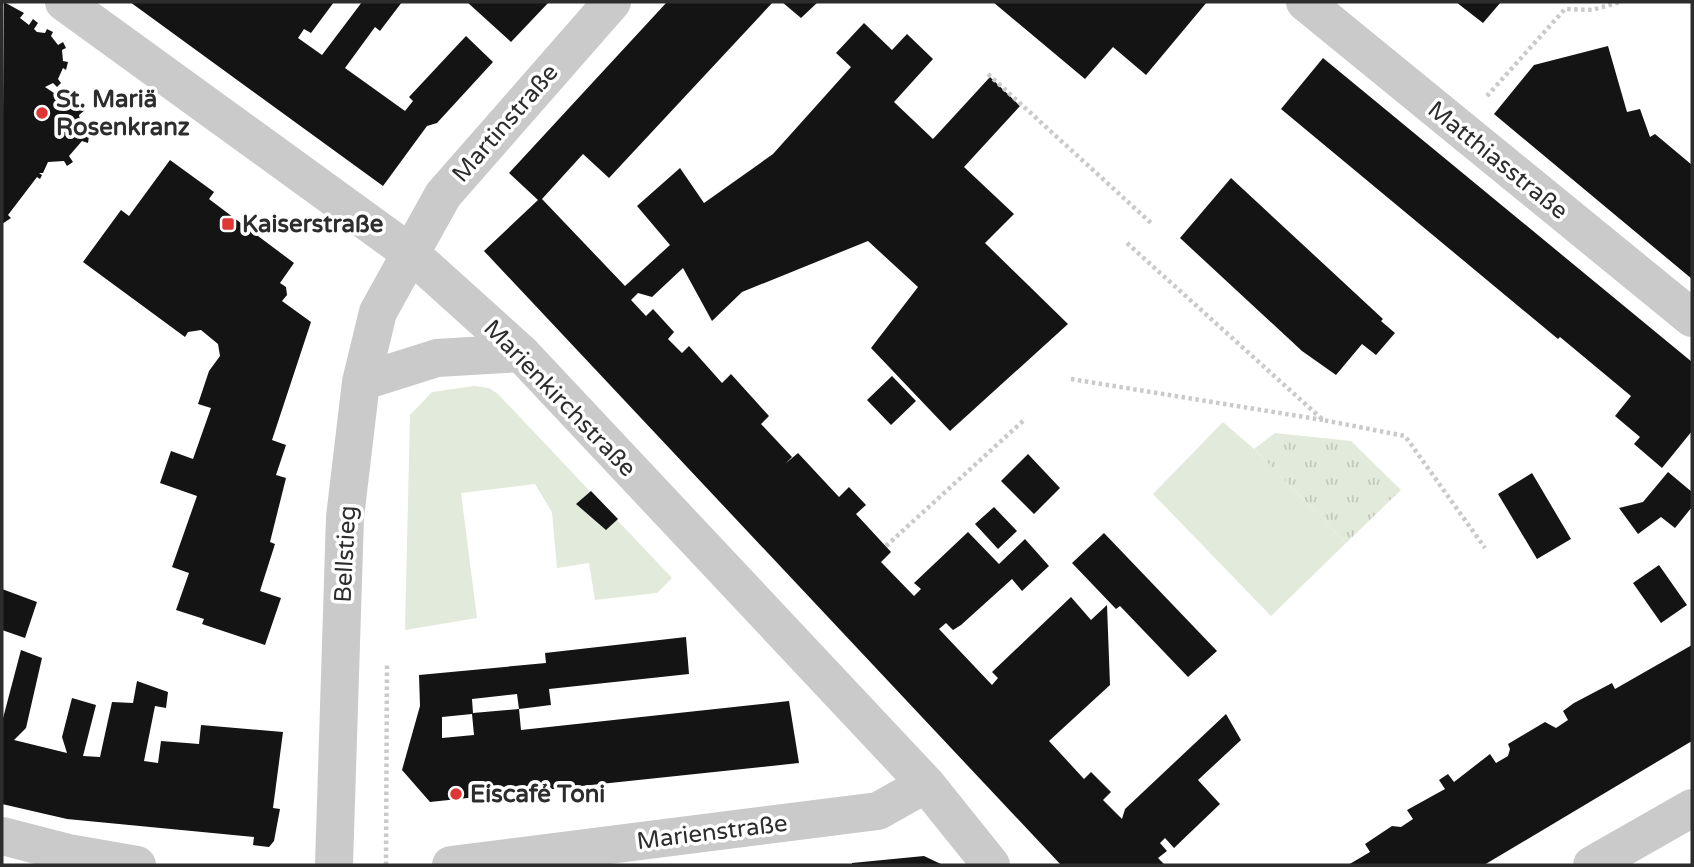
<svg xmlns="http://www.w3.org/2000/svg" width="1694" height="867" viewBox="0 0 1694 867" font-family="'Varela Round',sans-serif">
<defs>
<pattern id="park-tufts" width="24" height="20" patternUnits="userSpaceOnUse" patternTransform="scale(1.75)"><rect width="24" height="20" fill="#e2eadb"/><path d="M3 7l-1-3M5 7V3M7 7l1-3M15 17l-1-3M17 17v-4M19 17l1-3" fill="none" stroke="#c2c9bc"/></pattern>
</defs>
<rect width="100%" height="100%" fill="#fff"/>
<!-- grass -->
<path fill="#e2eadb" d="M474,386L489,388L498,394L672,578L657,593L595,600L589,563L557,568L552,512L535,484L461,493L477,618L405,630L410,415L432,392Z
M1223,422L1254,449L1346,543L1271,616L1153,494Z"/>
<!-- park -->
<path fill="url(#park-tufts)" d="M1275,433L1351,441L1401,490L1346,543L1254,449Z"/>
<!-- building -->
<path fill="#141414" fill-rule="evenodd" d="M4,2L24,13L20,18L29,25L33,19L38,23L34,29L37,32L45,33L47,29L53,32L51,36L58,45L63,42L66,48L62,50L63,61L68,62L66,70L63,68L58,79L61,83L57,87L53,83L45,87L57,95L61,90L66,94L62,99L76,110L81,106L85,110L79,115L83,135L89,136L88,143L82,141L69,156L73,162L67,166L64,161L48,162L43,173H39L42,175L40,179L37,177L8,215L11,218L2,224Z
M130,2H334L311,33L304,29L298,38L322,55L362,2H402L380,31L375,27L345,68L405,111L413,101L409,97L466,36L493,62L437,123L427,126L383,186Z
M467,2H549L511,42Z
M667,2H773L609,178L583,154L542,199L625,286L670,245L637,206L680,168L704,203L773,154L851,67L836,53L864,23L892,50L907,34L933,59L894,102L933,139L990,77L1020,106L964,167L1014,214L985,243L1068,324L950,431L871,348L918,287L868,241L742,292L712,321L683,268L652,297L638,293L631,300L646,316L653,309L674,332L668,339L682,353L689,346L722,383L731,374L769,416L761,424L792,457L785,464L798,453L839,497L849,487L866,505L856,514L891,552L881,562L914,596L921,589L914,583L968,532L999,564L1025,539L1049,566L1022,591L1012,579L961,625L953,630L946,623L939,629L992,685L998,678L992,672L1071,597L1091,620L1107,605L1110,685L1049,741L1084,779L1091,772L1111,792L1103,800L1122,819L1125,809L1226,714L1241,740L1198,780L1220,804L1174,848L1165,838L1160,843L1167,851L1158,858L1165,865H1061L484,251L538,200L509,173Z
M782,2H818L801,18Z
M993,2H1207L1146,75L1113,47L1085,79Z
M1456,2H1501L1483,23Z
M1608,46L1627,112L1640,109L1650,137L1655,134L1692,165V279L1494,114L1534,65Z
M1323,58L1692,362V431L1662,468L1634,444L1640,437L1615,416L1631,396L1560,337L1558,339L1281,109Z
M170,160L214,192L209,199L294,263L280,283L286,287L287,295L282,301L311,322L272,440L286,445L276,475L286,478L270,542L275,544L260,591L281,598L265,645L202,624L204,619L176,610L189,573L172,567L197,496L160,483L171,451L193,459L211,408L198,404L209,371L220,356L218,344L201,330L188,332L185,337L83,262L121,210L129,216Z
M1231,178L1383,319L1381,321L1395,333L1376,355L1362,344L1336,375L1302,351L1180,238Z
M892,376L916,401L891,425L867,400Z
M1028,454L1060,488L1034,514L1001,481Z
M1668,472L1692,492V507L1675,528L1661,517L1638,534L1619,508L1643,502Z
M1532,473L1571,539L1537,559L1498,494Z
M591,491L618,519L606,530L576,504Z
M994,507L1017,531L998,549L975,524Z
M1104,533L1217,651L1188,677L1120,606L1116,609L1072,563Z
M1659,565L1687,605L1661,623L1633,583Z
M2,589L37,602L25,638L2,630Z
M686,637L689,674L549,689L551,705L519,709L521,730L789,701L799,763L430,802L402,770L420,706L419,675L546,663L545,653ZM517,694L519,709L473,713L472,699ZM472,714L474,735L442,738V717Z
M1692,645V741L1484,865H1348L1370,852L1365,844L1392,826L1401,827L1413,819L1407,810L1445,789L1439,780L1448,774L1454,782L1490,754L1496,763L1508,756L1510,749L1508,744L1545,722L1556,728L1568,720L1563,711L1574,703L1612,683L1615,689Z
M21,650L42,658L26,728L14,740L67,753L62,737L72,698L96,705L83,756L100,757L112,702L133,703L137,681L168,692L166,708L155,706L144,761L158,763L161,741L199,744L201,725L283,732L273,808L280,809L274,841L269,847L253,845L254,837L67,819L2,804V722Z
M924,856L943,865H852V863Z"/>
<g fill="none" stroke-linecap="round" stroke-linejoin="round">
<!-- path -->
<path stroke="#cacaca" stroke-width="4.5" stroke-dasharray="3.5 3.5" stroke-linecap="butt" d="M988,74L1151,223
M1487,96L1565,9L1592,10L1620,2
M1127,243L1323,420L1405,436L1485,548
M1071,379L1323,420
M886,546L1023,421
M386,865L387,663"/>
<!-- minor -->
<path stroke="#cacaca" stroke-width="38" d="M64,2L410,253L521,353L926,784L991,865
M1305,2L1692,318
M361,382L437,358L521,353
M2,836L68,853L137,865
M334,865L345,517L361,382L378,312L443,195L612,2
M451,865L878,811L926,784
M1592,865L1692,808"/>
</g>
<!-- markers -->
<g fill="#de3535" stroke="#fff" stroke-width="2.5">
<circle cx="42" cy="113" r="7"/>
<rect x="221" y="217" width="14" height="14" rx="3.5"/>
<circle cx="456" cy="794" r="7"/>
</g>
<g text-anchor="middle" stroke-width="7" stroke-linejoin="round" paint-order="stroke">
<!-- poi labels -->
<g font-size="24" font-weight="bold" fill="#2d2d2d" stroke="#fff" text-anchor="start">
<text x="56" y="107">St. Mariä<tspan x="56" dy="28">Rosenkranz</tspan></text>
<text x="242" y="232">Kaiserstraße</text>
<text x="470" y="802">Eiscafé Toni</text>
</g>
<!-- street labels -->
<g font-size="24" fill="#2d2d2d" stroke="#fff">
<text transform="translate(505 123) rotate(-49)" y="8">Martinstraße</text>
<text transform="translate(1498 160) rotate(39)" y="8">Matthiasstraße</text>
<text transform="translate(560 398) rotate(46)" y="8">Marienkirchstraße</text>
<text transform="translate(345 554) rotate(-87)" y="8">Bellstieg</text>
<text transform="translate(712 832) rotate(-7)" y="8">Marienstraße</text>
</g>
</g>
<!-- border -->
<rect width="1694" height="867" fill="none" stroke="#2d2d2d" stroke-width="7"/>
</svg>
